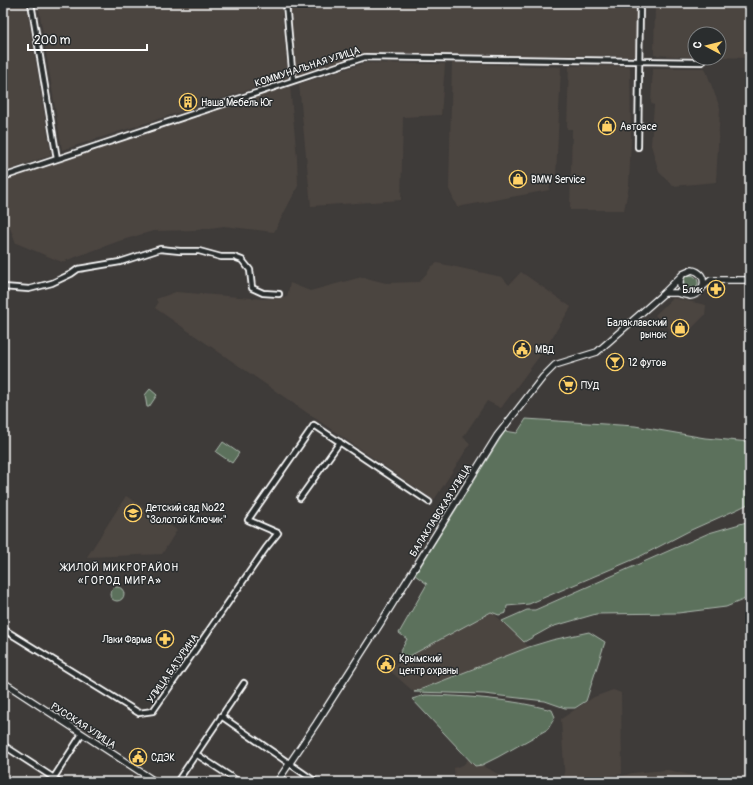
<svg xmlns="http://www.w3.org/2000/svg" width="753" height="785" viewBox="0 0 753 785" font-family="Pangolin,sans-serif">
<rect width="100%" height="100%" fill="#3e3b39"/>
<filter id="ink" filterUnits="userSpaceOnUse"><feTurbulence type="fractalNoise" baseFrequency=".025" numOctaves="2"/><feDisplacementMap in="SourceGraphic" scale="8" xChannelSelector="R" yChannelSelector="G"/><feConvolveMatrix kernelMatrix="1 2 1 2 8 2 1 2 1" color-interpolation-filters="sRGB"/></filter>
<g filter="url(#ink)">
<!-- built -->
<path fill="#4c4540" d="M3,3H26L51,155L3,172Z
M38,3H281L288,77L62,150Z
M290,3H636L635,56L365,53L296,76Z
M655,3H742L745,19L749,58L719,57V34H695V57L654,55Z
M365,63L445,64L441,115L403,117L401,200L311,206L299,84Z
M452,63L561,67L556,176L552,175L549,190L457,207L449,189Z
M569,66H630L631,138L629,185L624,210H570L572,129H567Z
M653,68H705L720,108L716,182L673,186L659,172L651,145L654,105L651,103Z
M290,86L297,158L298,186L274,232L224,226L196,230L153,231L119,241L62,262L16,243L3,210V181L92,150Z
M437,263L502,277L509,285L521,272L571,307L544,350L501,408L487,401L463,437L470,444L434,500L155,308L158,303L156,299L176,292L263,299L287,297L290,283L310,291L362,277L386,283L419,282L428,272L431,267Z
M673,298L706,305L705,315L680,340L655,315Z
M126,496L177,530L162,554L87,557Z
M492,612L529,647L414,692L388,669L414,653Z
M613,690L621,693L622,774L565,782L561,719L594,697Z
M469,759L475,766L482,765L503,777L508,782H455L454,768L463,765Z
M668,770L704,778H732L739,782H606L632,773Z"/>
<!-- green -->
<path fill="#5b715c" stroke="#adb8ae" d="M682 283a8 8 0 1 1 16 0a8 8 0 1 1-16 0Z
M150,389L157,395L149,407H147L145,395Z
M526,419L635,426L705,438L750,442V503L738,509L691,530L637,558L529,604L507,606L506,613L499,615L491,612L406,658L400,652L407,639L399,633L427,584L415,575L505,431L517,433Z
M223,442L239,453L232,463L216,452Z
M750,521V597L726,607L678,613L596,614L551,627L524,642L502,621L527,610H535L709,533Z
M110 594a7 7 0 1 1 14 0a7 7 0 1 1-14 0Z
M589,632L605,642L586,701L575,708H565L545,701L484,694L414,692L529,647L552,640Z
M425,695C468,696 510,699 552,710L555,717L548,729L498,757L482,765L475,766L412,699Z"/>
<g fill="none" stroke-linecap="round" stroke-linejoin="round">
<defs>
<path id="minor" d="M31,3L57,159
M286,3L293,80
M638,147L640,3
M3,177L365,57L702,62
M3,287L29,289L52,283L71,274L78,269L120,262L160,249L180,251H199L221,257H234L242,260L250,270L252,288L263,293L279,294
M300,498L340,442
M3,629L139,713L153,711L266,548L278,533L248,520L314,425L429,502
M221,716L316,782
M3,745L60,782
M196,754L239,782
M51,782L82,734
M177,782L244,683"/>
<path id="major" d="M682,275C678,283 680,290 687,295
M704,286L711,280H750
M664,293H677L686,295
M3,682L156,782
M277,782L316,724L380,624L497,436L543,377L555,365L597,352L664,293L683,274L692,270C709,273 706,294 690,296"/>
</defs>
<!-- minor casing -->
<use href="#minor" stroke="#fff" stroke-width="8"/>
<!-- major casing -->
<use href="#major" stroke="#fff" stroke-width="8"/>
<!-- minor -->
<use href="#minor" stroke="#2a2d2e" stroke-width="4.5"/>
<!-- major -->
<use href="#major" stroke="#2a2d2e" stroke-width="5.5"/>
</g>
</g>
<!-- icons -->
<defs>
<symbol id="building-ring" viewBox="-11 -11 22 22"><circle r="9.5" fill="#2a2d2e" stroke="#ffd166" stroke-width="1.5"/><path d="M-4-6H4V6H1V3H-1V6H-4ZM-2.5-4.3h1.7v1.8h-1.7ZM.8-4.3h1.7v1.8H.8ZM-2.5-1h1.7V.8h-1.7ZM.8-1h1.7V.8H.8Z" fill="#ffd166"/></symbol>
<symbol id="shop-ring" viewBox="-11 -11 22 22"><circle r="9.5" fill="#2a2d2e" stroke="#ffd166" stroke-width="1.5"/><path d="M-5-2.5h2.3a2.7 3.5 0 0 1 5.4 0H5L5.5 6h-11ZM-1.5-2.5h3a1.5 2.3 0 0 0-3 0Z" fill="#ffd166"/></symbol>
<symbol id="pharmacy-ring" viewBox="-11 -11 22 22"><circle r="9.5" fill="#2a2d2e" stroke="#ffd166" stroke-width="1.5"/><path d="M-2-6h4v4h4v4h-4v4h-4v-4h-4v-4h4Z" fill="#ffd166"/></symbol>
<symbol id="civic-ring" viewBox="-11 -11 22 22"><circle r="9.5" fill="#2a2d2e" stroke="#ffd166" stroke-width="1.5"/><path d="M-.6-6.5H3V-4.5H.6V-3L4-1V1h2V6H-6V1h2V-1L-.6-3ZM-1.2 2.5V6h2.4V2.5Z" fill="#ffd166"/></symbol>
<symbol id="bar-ring" viewBox="-11 -11 22 22"><circle r="9.5" fill="#2a2d2e" stroke="#ffd166" stroke-width="1.5"/><path d="M-6-5H6L.8 .8V4.5H3.5V6h-7V4.5H-.8V.8Z" fill="#ffd166"/></symbol>
<symbol id="supermarket-ring" viewBox="-11 -11 22 22"><circle r="9.5" fill="#2a2d2e" stroke="#ffd166" stroke-width="1.5"/><path d="M-6-5.5h2.5l.6 2H6L4.5 2H-2.5L-4.4-4H-6ZM-1.5 3.2a1.3 1.3 0 1 0 .1 0ZM3 3.2a1.3 1.3 0 1 0 .1 0Z" fill="#ffd166"/></symbol>
<symbol id="school-ring" viewBox="-11 -11 22 22"><circle r="9.5" fill="#2a2d2e" stroke="#ffd166" stroke-width="1.5"/><path d="M0-5L7-2L0 1L-7-2ZM-4 1L0 2.5L4 1V4Q0 6-4 4Z" fill="#ffd166"/></symbol>
</defs>
<g fill-rule="evenodd">
<use href="#building-ring" x="178" y="92" width="20" height="20"/>
<use href="#shop-ring" x="597" y="116" width="20" height="20"/>
<use href="#shop-ring" x="508" y="169" width="20" height="20"/>
<use href="#pharmacy-ring" x="706" y="279" width="20" height="20"/>
<use href="#shop-ring" x="670" y="318" width="20" height="20"/>
<use href="#civic-ring" x="512" y="339" width="20" height="20"/>
<use href="#bar-ring" x="605" y="352" width="20" height="20"/>
<use href="#supermarket-ring" x="558" y="375" width="20" height="20"/>
<use href="#school-ring" x="123" y="503" width="20" height="20"/>
<use href="#pharmacy-ring" x="155" y="629" width="20" height="20"/>
<use href="#civic-ring" x="376" y="654" width="20" height="20"/>
<use href="#civic-ring" x="128" y="747" width="20" height="20"/>
</g>
<g text-anchor="middle" stroke-width="3" stroke-linejoin="round" paint-order="stroke">
<!-- street labels -->
<g font-size="10" fill="#fff" stroke="#2a2d2e">
<text transform="translate(307 66) rotate(-18)" y="4">КОММУНАЛЬНАЯ УЛИЦА</text>
<text transform="translate(440 510) rotate(-58)" y="4">БАЛАКЛАВСКАЯ УЛИЦА</text>
<text transform="translate(172 668) rotate(-55)" y="4">УЛИЦА БАТУРИНА</text>
<text transform="translate(84 725) rotate(33)" y="4">РУССКАЯ УЛИЦА</text>
</g>
<!-- poi labels -->
<g font-size="10" fill="#fff" stroke="#2a2d2e" text-anchor="start">
<text x="201" y="106">Наша Мебель Юг</text>
<text x="620" y="130">Автовсе</text>
<text x="531" y="183">BMW Service</text>
<text x="703" y="293" text-anchor="end">Блик</text>
<text x="667" y="326" text-anchor="end">Балаклавский<tspan x="667" dy="12">рынок</tspan></text>
<text x="535" y="353">МВД</text>
<text x="628" y="366">12 футов</text>
<text x="581" y="389">ПУД</text>
<text x="146" y="511">Детский сад №22<tspan x="146" dy="12">"Золотой Ключик"</tspan></text>
<text x="152" y="643" text-anchor="end">Лаки Фарма</text>
<text x="399" y="662">Крымский<tspan x="399" dy="12">центр охраны</tspan></text>
<text x="151" y="761">СДЭК</text>
</g>
<!-- neighbourhood labels -->
<g font-size="11" letter-spacing="1" fill="#fff" stroke="#2a2d2e">
<text x="120" y="571">ЖИЛОЙ МИКРОРАЙОН<tspan x="120" dy="13">«ГОРОД МИРА»</tspan></text>
</g>
</g>
<!-- margin -->
<rect width="753" height="785" fill="none" stroke="#2a2d2e" stroke-width="16"/>
<rect x="8" y="8" width="737" height="769" fill="none" stroke="#fff" stroke-width="1.5" filter="url(#ink)"/>
<!-- north arrow -->
<g transform="translate(707 46) rotate(277)"><circle r="19" fill="#2a2d2e" stroke="#7f8182"/>
<path d="M0-3L7 15L0 10L-7 15Z" fill="#ffd166"/>
<text y="-6" font-size="11" font-weight="bold" text-anchor="middle" fill="#ffffff">С</text>
</g>
<!-- scale -->
<path d="M28 44v6h119v-6" fill="none" stroke="#ffffff" stroke-width="2"/>
<text x="34" y="44" font-size="12" fill="#ffffff" stroke="#2a2d2e" stroke-width="3" paint-order="stroke">200 m</text>
</svg>
